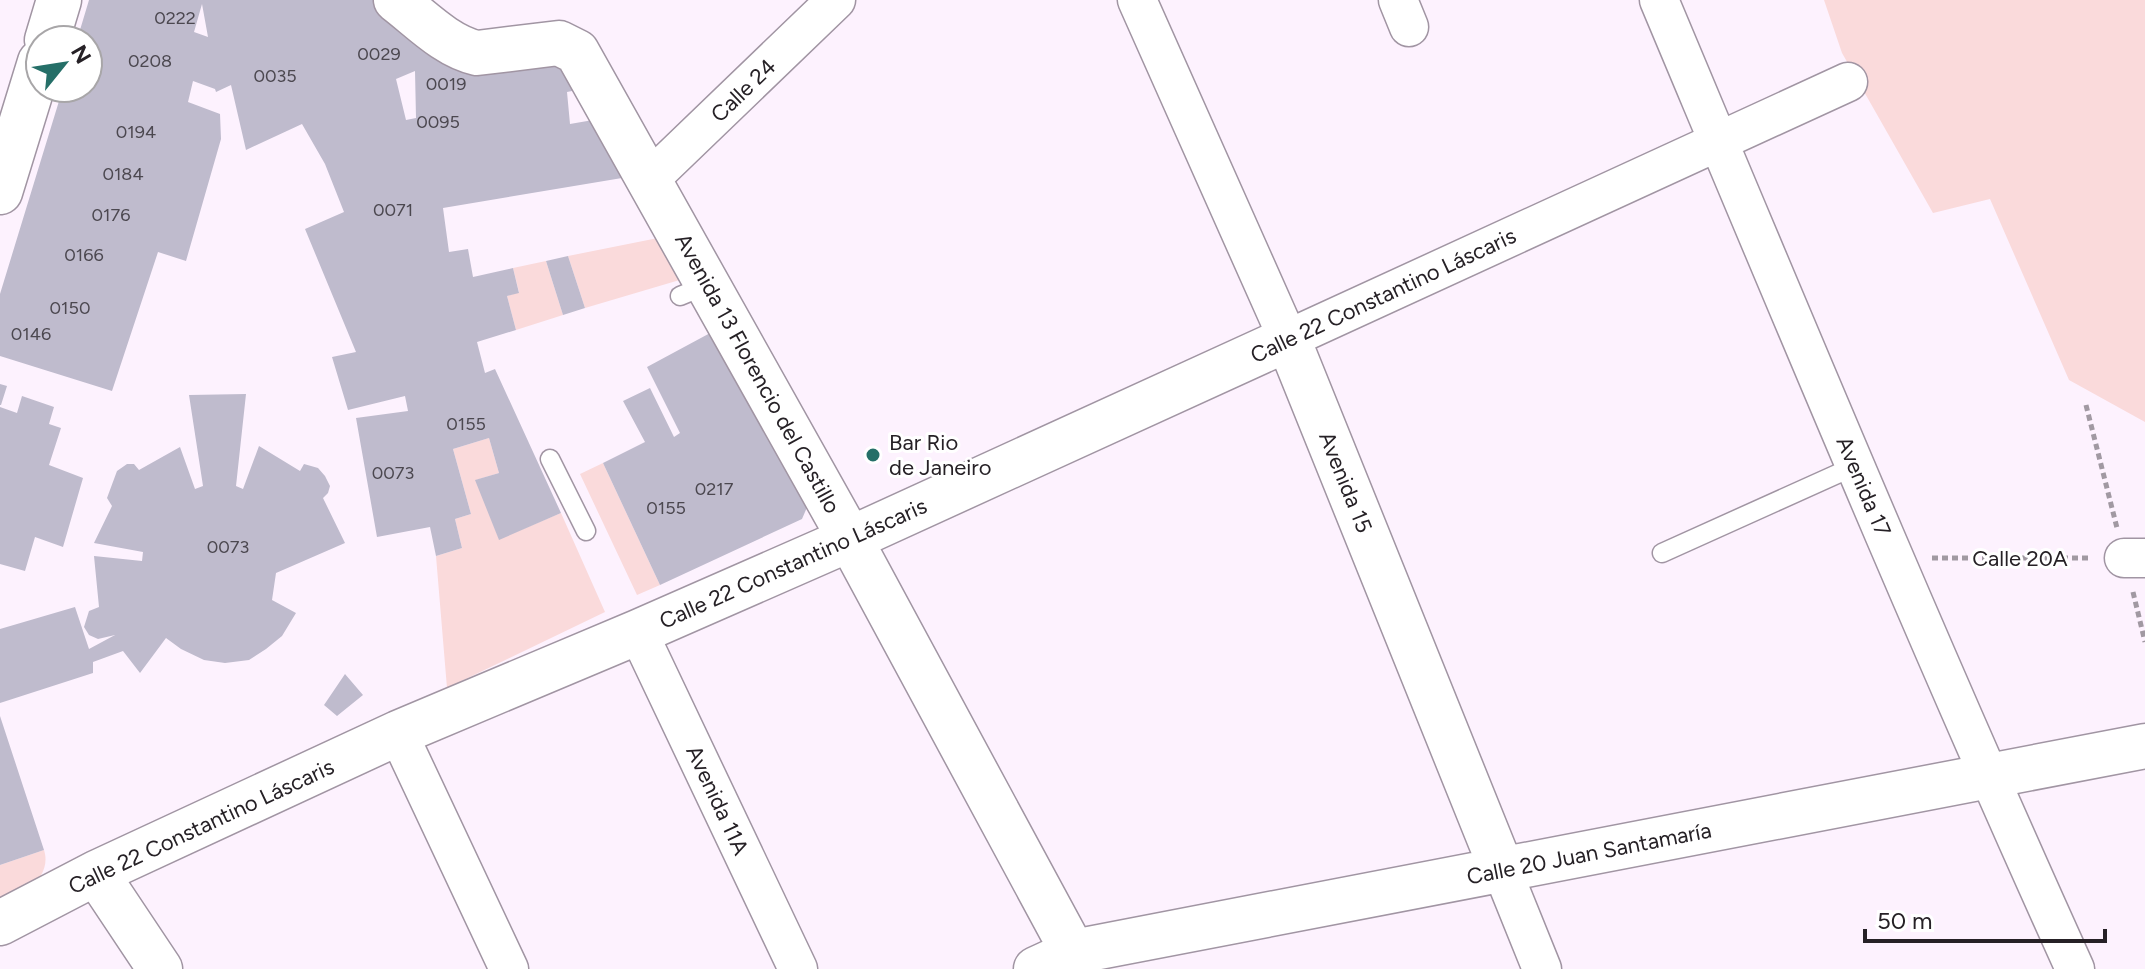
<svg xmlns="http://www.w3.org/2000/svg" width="2145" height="969" viewBox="0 0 2145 969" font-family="Figtree,sans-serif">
<rect width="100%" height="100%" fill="#fdf2fe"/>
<!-- green -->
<path fill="#fadadb" d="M1824,0H2145V422L2069,380L1990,199L1933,213L1842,53Z
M663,237L683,279L585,308L568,256Z
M546,261L563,315L516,330L507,296L519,292L513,268Z
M489,438L499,473L476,480L499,539L561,513L605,612L447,688L436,556L462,548L455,519L471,514L453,449Z
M603,463L660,585L637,595L580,474Z
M44,850C53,878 20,897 0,911V865Z"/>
<!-- building -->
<path fill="#bfbbcd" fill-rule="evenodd" d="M89,0H376L553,56L577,90L567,92L570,124L593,120L622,178L443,208L449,252L468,249L473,277L513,268L519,293L507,296L516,330L477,342L485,373L495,369L561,513L499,540L475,480L499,473L489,438L453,449L471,514L455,519L462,548L436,556L430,527L377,537L356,418L408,411L405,396L348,410L332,357L356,352L305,229L344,212L325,164L302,124L246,150L231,85L216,92L215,89L193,81L188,102L220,114L221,139L186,261L158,252L112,391L0,356V294L63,88H88V40H77ZM202,4L208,37L194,32ZM415,71L416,118L406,120L396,79Z
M568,256L585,308L563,315L546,261Z
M712,332L808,505L802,519L660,585L603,463L645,442L623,401L650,388L674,437L680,433L647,367Z
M0,384L7,386L1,405H0Z
M246,394L236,486L243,489L259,446L300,471L304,464L318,468L325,476L330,486L328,493L323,498L345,543L276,573L272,600L296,613L282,636L266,649L249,660L225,663L204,660L181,649L166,638L140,673L123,651L93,662V673L0,703V629L75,607L89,649L115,635L98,639L89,635L84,627L89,611L99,607L94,556L142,561L143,552L94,543L112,506L107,498L117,471L127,464H134L139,470L180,447L195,489L203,486L189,395Z
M22,396L54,407L49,424L61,428L49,465L83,478L63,547L35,537L25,571L0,564V407L17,413Z
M345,674L363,695L337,716L324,705Z
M0,716L44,850L0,865Z"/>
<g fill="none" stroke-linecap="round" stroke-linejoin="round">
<defs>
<path id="service" d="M680,296L709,284
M550,459L586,531
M1662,553L1855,466"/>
<path id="minor" d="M1137,0L1288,339L1848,82
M1398,0L1409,27
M1659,0C1795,324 1930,649 2075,969
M650,179L836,0
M2124,558H2145
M638,632L798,969
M398,733L509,969
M1502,870L1542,969"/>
<path id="tertiary" d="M396,0C421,19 446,46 477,53L559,43L577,52L850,539L1073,952L1080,969
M47,40L59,0
M0,192L40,62
M96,873L160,969
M0,923L96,873L398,733L638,632L850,539L1288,339L1502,870
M1036,969L1073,952L2145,746"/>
</defs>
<!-- service casing -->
<use href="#service" stroke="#a195a3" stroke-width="21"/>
<!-- minor casing -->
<use href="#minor" stroke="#a195a3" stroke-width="41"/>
<!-- tertiary casing -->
<use href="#tertiary" stroke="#a195a3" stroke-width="47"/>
<!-- path -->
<path stroke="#a199a2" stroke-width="5" stroke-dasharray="6 4" stroke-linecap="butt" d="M2086,405L2117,528
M1932,558H2090
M2133,592L2145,642"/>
<!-- service -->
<use href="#service" stroke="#fff" stroke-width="18"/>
<!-- minor -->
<use href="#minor" stroke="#fff" stroke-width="38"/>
<!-- tertiary -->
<use href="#tertiary" stroke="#fff" stroke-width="44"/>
</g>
<!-- markers -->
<circle fill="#256f68" stroke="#fff" stroke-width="3" cx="873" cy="455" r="8"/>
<g text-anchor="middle" stroke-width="6" stroke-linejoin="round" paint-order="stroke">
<!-- number labels -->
<g font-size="18" fill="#4c4850">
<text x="175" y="24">0222</text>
<text x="379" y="60">0029</text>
<text x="150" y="67">0208</text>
<text x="275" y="82">0035</text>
<text x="446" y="90">0019</text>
<text x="438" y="128">0095</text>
<text x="136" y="138">0194</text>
<text x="123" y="180">0184</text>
<text x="393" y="216">0071</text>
<text x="111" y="221">0176</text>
<text x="84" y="261">0166</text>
<text x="70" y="314">0150</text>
<text x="31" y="340">0146</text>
<text x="466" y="430">0155</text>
<text x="393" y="479">0073</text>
<text x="714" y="495">0217</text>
<text x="666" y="514">0155</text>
<text x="228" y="553">0073</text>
</g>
<!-- street labels -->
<g font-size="22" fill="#262126" stroke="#fff">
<text transform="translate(743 90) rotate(-44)" y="8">Calle 24</text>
<text transform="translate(1383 295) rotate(-25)" y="8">Calle 22 Constantino Láscaris</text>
<text transform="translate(758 373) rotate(61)" y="8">Avenida 13 Florencio del Castillo</text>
<text transform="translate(1346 482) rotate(68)" y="8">Avenida 15</text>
<text transform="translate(1864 486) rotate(67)" y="8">Avenida 17</text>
<text x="2020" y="566">Calle 20A</text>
<text transform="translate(793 563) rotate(-24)" y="8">Calle 22 Constantino Láscaris</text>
<text transform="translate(718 800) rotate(65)" y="8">Avenida 11A</text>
<text transform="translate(201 826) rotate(-25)" y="8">Calle 22 Constantino Láscaris</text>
<text transform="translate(1589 853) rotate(-11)" y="8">Calle 20 Juan Santamaría</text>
</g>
<!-- poi labels -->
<g font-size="22" fill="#262126" stroke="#fff" text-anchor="start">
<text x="889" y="450">Bar Rio<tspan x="889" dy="25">de Janeiro</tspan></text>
</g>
</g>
<!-- north arrow -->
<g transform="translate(64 64) rotate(60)"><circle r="38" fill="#ffffff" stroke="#a8a6a8" stroke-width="2"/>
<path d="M0-6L14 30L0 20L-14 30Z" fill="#256f68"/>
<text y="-12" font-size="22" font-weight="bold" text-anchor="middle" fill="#262126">N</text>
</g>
<!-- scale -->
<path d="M1865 929v12h240v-12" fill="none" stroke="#262126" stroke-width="4"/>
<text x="1877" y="929" font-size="24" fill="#262126" stroke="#ffffff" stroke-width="6" paint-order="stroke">50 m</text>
</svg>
